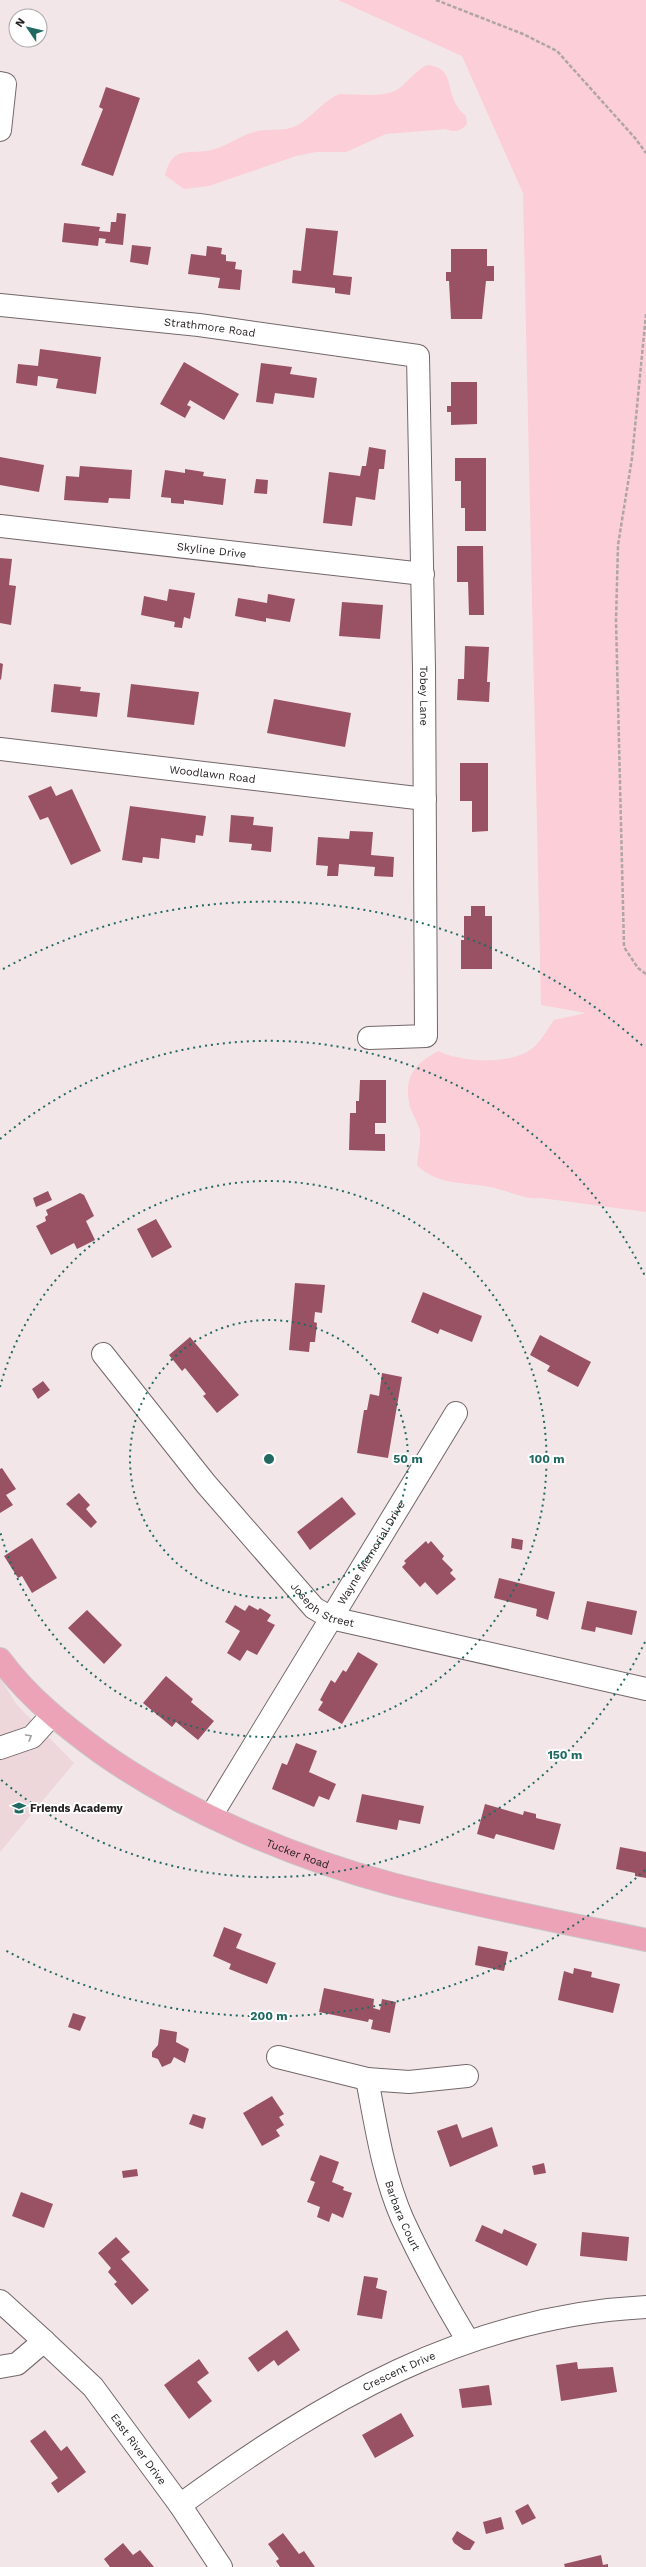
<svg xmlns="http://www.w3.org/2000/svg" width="646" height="2567" viewBox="0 0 646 2567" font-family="'Work Sans',sans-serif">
<rect width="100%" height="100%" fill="#f3e6e8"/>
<!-- built -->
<path fill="#edd7db" d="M0,1678L17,1705L74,1763L0,1852Z"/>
<!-- green -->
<path fill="#fcced7" d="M338,0H646V1212L541,1198C524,1200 507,1190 490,1187C464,1182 436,1185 417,1165C418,1154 421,1141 420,1131C418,1121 410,1112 409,1102C404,1075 417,1063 438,1051C463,1063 516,1066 536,1045C543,1038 548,1028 554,1020L586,1013L541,1005L523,193L462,56Z
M427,65C459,68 441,95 466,116L467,124C461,131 455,133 446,129L386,134L346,152H316L296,156L209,186L184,189L165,175C174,142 189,157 215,149C228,145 240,136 254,132C267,128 284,132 296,126C312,118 323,100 340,94C357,94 387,99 401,87C410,79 416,71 427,65Z"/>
<!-- building -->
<path fill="#985264" d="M106,87L140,98L113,176L81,165L103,109L99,107Z
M117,213L126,214L123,245L105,243L106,239L99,238L98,246L62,242L64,223L100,227L99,231L110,232L111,222H116Z
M306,228L338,231L333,275L352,277L350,295L335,293V288L292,283L293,270L301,271Z
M132,245L151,247L148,265L130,262Z
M207,246L222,248L221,254L226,255V261L236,262L235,269L242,270L240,290L218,288L220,278L188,274L191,254L206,256Z
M451,249H487V266H494V281H486L482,319H451L449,281H446V272H451Z
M40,349L101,357L96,394L56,388L58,379L38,376L37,386L16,383L18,364L38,366Z
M184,362L239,394L224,420L190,400L187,405L191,407L185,418L160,404Z
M261,363L292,367L290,374L317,378L314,398L275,393L273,404L256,402Z
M451,382H477V424L451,425V412H447V406H451Z
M369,447L386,450L384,469H379L375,500L356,497L352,526L323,523L329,472L360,476L362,466H366Z
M0,457L44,465L39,492L0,485Z
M455,458H486V531H465V508H461V481H455Z
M80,466L132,470L130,499L109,498L108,503L64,500L66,476L79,477Z
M185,469L204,472L203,476L226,479L223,505L184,500V504L171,503V498L161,497L165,470L185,473Z
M256,479L268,480L267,494L254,493Z
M457,546H483L484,615H469L468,582H457Z
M0,558L12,559L9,585L16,586L11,625L0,623Z
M169,589L195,593L190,619L184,617L182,628L174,627L175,622L141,615L144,596L167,601Z
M268,594L295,599L290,622L266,618V622L235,616L238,598L267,603Z
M342,602L383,605L380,639L339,636Z
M465,646L489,647L487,682H490L489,702L457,700L458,679H464Z
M0,663L3,664L1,680L0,679Z
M54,684L81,687L80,691L100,693L97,717L51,712Z
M131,684L199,692L194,725L127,717Z
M274,699L351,713L345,747L267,733Z
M460,763H488V831L472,832V801H460Z
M51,786L56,796L72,789L101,851L71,865L48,817L40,820L28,796Z
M130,806L206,816L203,836L196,835L195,843L161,838L159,859L143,857L142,863L122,860Z
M231,815L254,817L253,825L273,827L271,852L251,850L252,844L229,842Z
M350,831L373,832L371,855L394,857L393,877L374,876L375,867L339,864L338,876H327L328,866L316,865L318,837L349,839Z
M471,906H485V916H492V969H461V940H464V916H471Z
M360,1080H386V1123H375V1134H385V1151L349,1150L350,1113H356V1101H359Z
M48,1191L52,1200L36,1207L33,1198Z
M80,1193L84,1195L94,1216L86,1221L95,1240L77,1249L74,1243L51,1255L36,1226L46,1221L45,1217L48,1215L46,1210Z
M156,1219L172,1247L152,1258L137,1229Z
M295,1283L325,1285L322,1313L315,1312L314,1322L317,1323L315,1342H310L309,1352L289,1350Z
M423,1292L482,1316L472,1342L440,1329L438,1334L411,1322Z
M540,1335L591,1362L578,1387L547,1371L550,1366L530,1355Z
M190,1337L239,1395L217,1413L203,1396L206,1394L185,1368L182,1371L169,1355Z
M382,1373L402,1377L388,1458L357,1453L364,1410H367L370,1394L379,1396Z
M43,1381L50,1390L38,1399L32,1389Z
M2,1468L16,1489L6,1495L13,1505L0,1513V1469Z
M79,1493L90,1505L86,1509L97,1522L91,1528L66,1504Z
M342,1497L356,1514L310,1550L297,1532Z
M32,1538L57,1578L32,1593L22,1576L18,1578L4,1556Z
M512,1538L523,1540L522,1550L511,1548Z
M426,1541L428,1544L431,1541L444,1556L442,1559L453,1570L450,1573L456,1579L437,1595L425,1582L420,1587L402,1567L406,1563L404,1561Z
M499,1578L555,1592L548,1620L536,1616L537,1609L494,1598Z
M587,1601L637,1611L632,1635L596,1627L595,1632L581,1629Z
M235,1605L245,1611L249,1605L258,1610L260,1608L271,1615L267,1621L275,1625L257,1655L247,1650L240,1661L227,1653L240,1631L225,1622Z
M87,1610L122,1645L104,1664L68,1628Z
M358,1652L378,1664L342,1724L318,1710L323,1702L320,1700L331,1680L335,1683L343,1670L346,1672Z
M166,1676L193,1699L191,1702L214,1721L198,1740L176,1722L172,1727L143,1703Z
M296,1743L317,1751L309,1772L336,1784L329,1800L319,1796L314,1807L272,1789L282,1763L287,1765Z
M362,1794L424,1806L420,1824L399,1820L397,1830L356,1822Z
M485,1804L523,1815L524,1811L536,1814V1818L561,1824L554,1850L496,1834L494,1839L477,1834Z
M620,1847L646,1852V1878L635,1876V1873L616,1869Z
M224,1927L242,1934L236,1948L276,1963L267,1984L229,1969L231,1964L213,1956Z
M478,1946L508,1952L504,1971L475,1965Z
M574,1968L592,1972L591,1977L620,1984L613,2013L558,2000L564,1971L573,1974Z
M324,1988L374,1999L373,2008L380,2010L382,1999L396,2002L390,2033L371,2029L373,2020L369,2019L368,2022L319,2012Z
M73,2013L86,2017L80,2031L68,2027Z
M160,2029L177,2032L176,2042L189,2049L185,2063L174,2057L171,2063L162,2067L158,2059L152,2057V2052L158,2045Z
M272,2096L284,2114L279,2117L284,2125L276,2130L280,2136L262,2146L243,2113Z
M193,2114L206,2118L203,2129L189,2124Z
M457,2124L462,2138L492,2127L498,2146L450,2167L437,2131Z
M320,2155L339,2162L332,2182L344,2187L343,2190L352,2193L343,2218L332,2213L329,2222L317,2217L320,2207L307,2202L315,2182L310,2180Z
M544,2163L546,2173L534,2175L532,2166Z
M137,2169L138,2176L123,2178L122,2171Z
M21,2192L53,2204L44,2228L12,2216Z
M482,2225L502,2234L504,2229L537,2244L527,2266L475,2241Z
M582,2232L629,2237L627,2261L580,2256Z
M116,2237L130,2252L121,2259L149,2290L132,2305L114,2284L117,2282L108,2272L111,2268L98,2253Z
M364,2276L378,2278L376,2288L387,2291L382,2319L357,2315Z
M287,2330L300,2350L278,2366L274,2360L258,2372L248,2358Z
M199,2359L209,2373L197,2382L212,2401L189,2419L164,2385Z
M577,2362L578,2369L613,2367L617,2392L561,2401L556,2365Z
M489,2385L492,2405L462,2408L459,2389Z
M401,2413L414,2436L375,2458L362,2435Z
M45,2430L61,2451L67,2446L86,2472L58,2493L51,2483L58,2478L30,2441Z
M528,2504L536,2518L522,2525L515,2511Z
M501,2517L504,2529L486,2534L483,2522Z
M457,2531L475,2542L470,2550H464L454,2543L452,2539Z
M283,2533L299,2554L304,2551L315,2567H280L276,2561L279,2559L268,2544Z
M123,2543L133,2555L140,2550L154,2567H110L104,2559Z
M601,2555L603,2565L608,2564V2567H565L564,2564Z"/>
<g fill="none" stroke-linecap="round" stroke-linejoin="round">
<defs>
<g id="minor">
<path d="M0,83L5,84L0,130"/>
<path id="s1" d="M0,305L199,325L418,356L424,668L426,1036L369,1038"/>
<path id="s2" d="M0,526L423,574"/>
<path id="s3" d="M0,749L425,799"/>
<path id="s4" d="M103,1354L206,1484L314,1608L331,1618L646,1689"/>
<path d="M0,1748L32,1737L52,1715"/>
<path id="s5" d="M211,1816L456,1413"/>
<path d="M278,2057L367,2079"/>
<path id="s6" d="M467,2076L409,2082L367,2079C376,2126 383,2174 402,2218C421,2260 444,2301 468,2341"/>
<path d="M0,2301L44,2341"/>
<path id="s7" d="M0,2367L17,2364L44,2341L93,2387L180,2505L221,2567"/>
<path id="s8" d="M180,2505C323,2401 465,2316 646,2307"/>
</g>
<g id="major">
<path id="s9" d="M0,1659C27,1696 63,1725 100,1752C183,1811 294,1858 392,1884C476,1906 561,1922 646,1940"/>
</g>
</defs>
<!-- minor casing -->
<use href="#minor" stroke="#73676a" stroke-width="24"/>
<!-- major casing -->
<use href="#major" stroke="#c7c6c6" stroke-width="24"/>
<!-- path -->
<path stroke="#afa5a6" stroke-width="2.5" stroke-dasharray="4 2" stroke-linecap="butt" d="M436,0L523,34L557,51L635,138L646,153
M646,314L632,458L618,545L616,620L624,947L638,968L646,974"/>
<!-- minor -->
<use href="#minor" stroke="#fff" stroke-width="22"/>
<!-- major -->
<use href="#major" stroke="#eca2b7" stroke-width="22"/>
</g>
<!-- one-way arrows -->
<defs><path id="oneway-chevron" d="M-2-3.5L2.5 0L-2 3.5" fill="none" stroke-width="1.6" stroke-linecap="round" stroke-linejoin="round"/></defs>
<use stroke="#9e9c9c" href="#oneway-chevron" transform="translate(29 1737) rotate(-30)"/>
<!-- distance rings -->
<g fill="none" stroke="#206a62" stroke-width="2" stroke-dasharray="2 4">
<circle cx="269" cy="1459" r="139"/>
<path d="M0 1387A278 278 0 1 1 0 1531"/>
<path d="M645 1642A418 418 0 0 1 0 1779M0 1139A418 418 0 0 1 645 1276"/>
<path d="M645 1870A557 557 0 0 1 3 1949M3 969A557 557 0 0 1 645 1048"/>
</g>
<!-- icons -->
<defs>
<symbol id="school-bare" viewBox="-9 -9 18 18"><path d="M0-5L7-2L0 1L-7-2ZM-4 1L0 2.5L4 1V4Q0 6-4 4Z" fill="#206a62" stroke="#fff" stroke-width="2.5" paint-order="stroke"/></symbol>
</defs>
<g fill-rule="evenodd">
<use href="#school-bare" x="9" y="1798" width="20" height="20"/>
</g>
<g text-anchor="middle" stroke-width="4" stroke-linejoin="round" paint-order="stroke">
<!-- street labels -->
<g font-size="11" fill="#272223" stroke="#fff">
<text dy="4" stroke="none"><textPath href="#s1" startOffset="211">Strathmore Road</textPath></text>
<text dy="4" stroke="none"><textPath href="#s2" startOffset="213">Skyline Drive</textPath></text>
<text dy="4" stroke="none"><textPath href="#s1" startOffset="761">Tobey Lane</textPath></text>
<text dy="4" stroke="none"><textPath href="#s3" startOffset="214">Woodlawn Road</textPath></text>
<text dy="4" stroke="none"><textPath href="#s5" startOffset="308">Wayne Memorial Drive</textPath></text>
<text dy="4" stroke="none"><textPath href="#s4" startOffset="336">Joseph Street</textPath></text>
<text dy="4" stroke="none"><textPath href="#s9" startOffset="360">Tucker Road</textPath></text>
<text dy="4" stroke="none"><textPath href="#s6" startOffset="242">Barbara Court</textPath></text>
<text dy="4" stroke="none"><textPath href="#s8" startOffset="257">Crescent Drive</textPath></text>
<text dy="4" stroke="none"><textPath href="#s7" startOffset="197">East River Drive</textPath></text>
</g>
<!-- poi labels -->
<g font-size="11" font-weight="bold" fill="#272223" stroke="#fff" text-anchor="start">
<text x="30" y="1812">Friends Academy</text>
</g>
</g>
<circle cx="269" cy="1459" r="6" fill="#206a62" stroke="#fff" stroke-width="2"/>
<g font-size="12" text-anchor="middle" font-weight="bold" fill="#206a62" stroke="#fff" stroke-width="4" stroke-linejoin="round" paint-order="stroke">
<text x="408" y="1463">50 m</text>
<text x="547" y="1463">100 m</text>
<text x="565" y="1759">150 m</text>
<text x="269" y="2020">200 m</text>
</g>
<!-- north arrow -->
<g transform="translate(28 28) rotate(305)"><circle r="19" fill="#ffffff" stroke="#a9a7a7"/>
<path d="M0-3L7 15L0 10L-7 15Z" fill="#206a62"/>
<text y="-6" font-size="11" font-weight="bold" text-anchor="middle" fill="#272223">N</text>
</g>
</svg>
